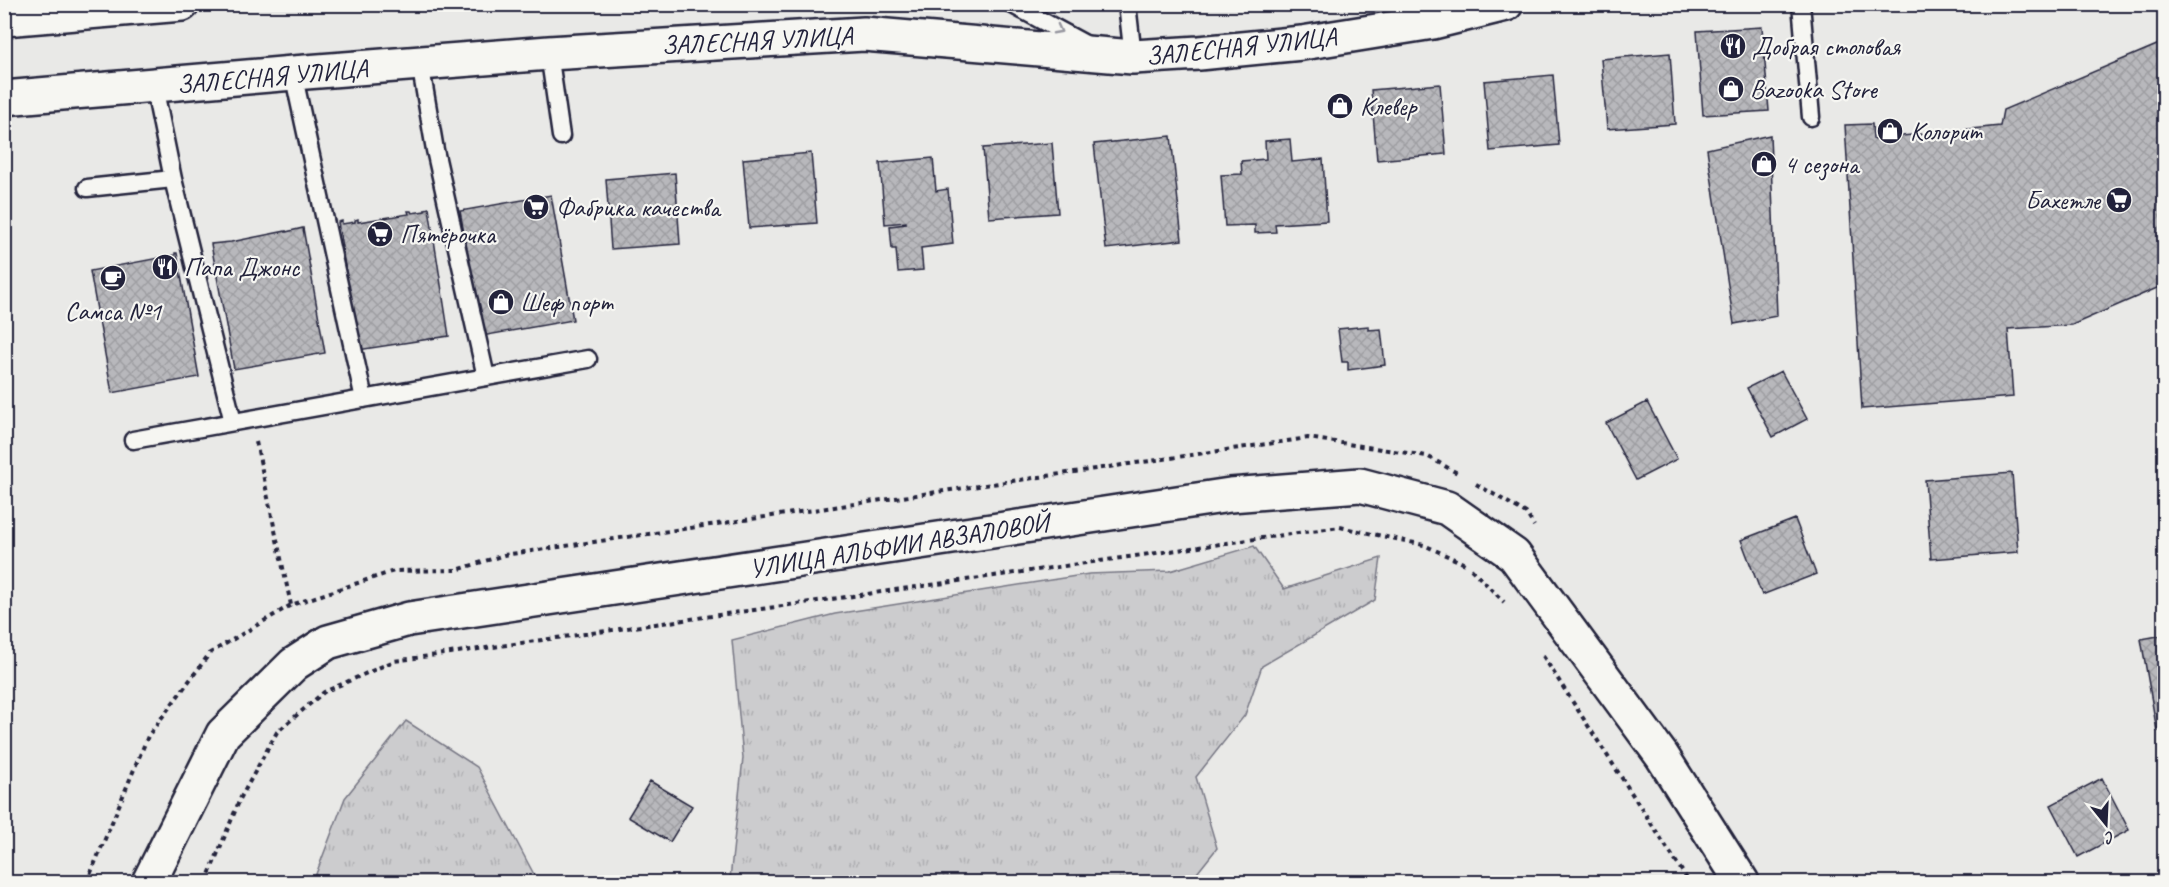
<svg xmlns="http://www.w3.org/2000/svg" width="2169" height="887" viewBox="0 0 2169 887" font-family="Caveat,sans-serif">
<defs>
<pattern id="grass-tufts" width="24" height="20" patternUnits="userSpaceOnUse" patternTransform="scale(1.5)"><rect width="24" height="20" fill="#ccccce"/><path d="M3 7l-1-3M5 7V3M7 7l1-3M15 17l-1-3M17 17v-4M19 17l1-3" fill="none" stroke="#afafb2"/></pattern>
<pattern id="building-cross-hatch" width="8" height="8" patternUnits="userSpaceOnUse" patternTransform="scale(1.5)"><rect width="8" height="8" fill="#b8b8bc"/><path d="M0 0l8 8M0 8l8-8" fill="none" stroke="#9e9ea2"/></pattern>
</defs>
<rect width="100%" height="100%" fill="#e9e9e7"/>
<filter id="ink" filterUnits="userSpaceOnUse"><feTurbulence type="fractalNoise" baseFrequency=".0167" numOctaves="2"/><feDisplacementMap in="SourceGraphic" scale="12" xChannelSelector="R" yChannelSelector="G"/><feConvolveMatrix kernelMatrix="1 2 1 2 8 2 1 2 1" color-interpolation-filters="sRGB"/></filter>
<g filter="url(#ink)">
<!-- grass -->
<path fill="url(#grass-tufts)" stroke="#777784" stroke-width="1.5" d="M1254,546L1284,589L1381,558L1375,600L1262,666L1245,715L1196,777L1217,848L1190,882H720L730,879L743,758L732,640L835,614L1089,574L1170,571Z
M406,721L477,767L538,882H313L345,798Z"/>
<!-- building -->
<path fill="url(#building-cross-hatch)" stroke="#22223b" stroke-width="1.5" d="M1762,27L1769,111L1703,115L1697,31Z
M2164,42V285L2072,325L2008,329L2013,397L1862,409L1845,125L1872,124L1873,139L2000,126L2003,110Z
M1670,53L1675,124L1607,129L1601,59Z
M1553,75L1559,145L1490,151L1484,81Z
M1440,84L1446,154L1377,160L1371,90Z
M1770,135L1777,316L1734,324L1707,149Z
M1171,136L1182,240L1106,249L1094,144Z
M1290,139L1292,162L1323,159L1327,221L1275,224L1276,232L1255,233V225L1225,226L1221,175L1242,174L1241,161L1266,159L1265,141Z
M1052,143L1058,213L989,218L983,148Z
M811,153L817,223L749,228L743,159Z
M933,158L936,191L948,189L953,244L921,248L923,270L898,272L896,249H892L890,226L906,224V222L885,224L880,163Z
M675,173L680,244L611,249L606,179Z
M551,195L573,320L482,336L460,211Z
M429,208L449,336L358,350L338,222L342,221V224L355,222V220L358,219V222L409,214L408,211H411L412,213L425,211V209Z
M303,228L325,353L234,369L211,244L231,242L286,231V232Z
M175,253H177L199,377L112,393L90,271L175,255Z
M1368,326V330L1381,329L1385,365L1348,370V362H1342L1338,329Z
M1781,371L1807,419L1773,437L1747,388Z
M1647,402L1677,459L1636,480L1606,423Z
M2012,473L2018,552L1931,559L1925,480Z
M1795,519L1816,574L1762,595L1741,540Z
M2164,635V730L2157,731L2141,639Z
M2102,778L2129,830L2078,857L2051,805Z
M650,781L692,806L670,842L628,817Z"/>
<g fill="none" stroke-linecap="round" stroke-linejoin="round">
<defs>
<path id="service" d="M1011,4L1087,45
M1127,4L1133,57
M1801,4L1811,117
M549,53L561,136
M420,63L435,150L486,377
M293,73L364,399
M173,179L233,422
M87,188L173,179L154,86
M133,440L588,359"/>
<path id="minor" d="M4,98L293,73L549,53L864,34L1133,57L1199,53L1302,43L1433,22L1506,4
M149,882L223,734L294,664L328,642L409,619L1230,495L1360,485L1447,508L1514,555L1662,756L1742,882"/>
<path id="primary" d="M4,19L182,4"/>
</defs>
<!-- service casing -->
<use href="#service" stroke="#22223b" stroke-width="21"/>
<!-- minor casing -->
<use href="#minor" stroke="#22223b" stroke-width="38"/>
<!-- primary casing -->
<use href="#primary" stroke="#22223b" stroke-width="38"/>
<!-- path -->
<path stroke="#22223b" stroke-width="4" stroke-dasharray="4.5 4.5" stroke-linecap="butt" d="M256,442L291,605
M1476,484L1526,513L1534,526
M1471,569L1504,602
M1543,656L1689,882
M87,882L148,736L210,653L291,605L394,571L457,570L504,555L1308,438L1427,456L1459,474
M206,882L240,799L277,732L324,692L394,661L1340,527L1424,545L1465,564"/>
<!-- service -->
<use href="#service" stroke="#f6f6f2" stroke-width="16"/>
<!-- minor -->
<use href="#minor" stroke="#f6f6f2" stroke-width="33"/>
<!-- primary -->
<use href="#primary" stroke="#f6f6f2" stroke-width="33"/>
</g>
<!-- one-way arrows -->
<defs><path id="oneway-chevron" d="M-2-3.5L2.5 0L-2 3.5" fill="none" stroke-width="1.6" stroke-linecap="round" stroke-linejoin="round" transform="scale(1.5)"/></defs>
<use stroke="#9797a0" href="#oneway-chevron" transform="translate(1058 30) rotate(28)"/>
</g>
<!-- icons -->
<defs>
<symbol id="restaurant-disc" viewBox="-11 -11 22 22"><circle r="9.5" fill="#22223b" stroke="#f6f6f2"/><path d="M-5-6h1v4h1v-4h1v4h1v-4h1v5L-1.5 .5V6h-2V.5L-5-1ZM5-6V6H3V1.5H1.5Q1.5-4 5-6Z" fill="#fff"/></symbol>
<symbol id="shop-disc" viewBox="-11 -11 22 22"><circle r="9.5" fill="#22223b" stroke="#f6f6f2"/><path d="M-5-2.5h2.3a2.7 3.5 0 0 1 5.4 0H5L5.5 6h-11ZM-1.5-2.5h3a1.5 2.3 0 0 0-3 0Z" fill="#fff"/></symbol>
<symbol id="supermarket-disc" viewBox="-11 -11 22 22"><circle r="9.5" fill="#22223b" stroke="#f6f6f2"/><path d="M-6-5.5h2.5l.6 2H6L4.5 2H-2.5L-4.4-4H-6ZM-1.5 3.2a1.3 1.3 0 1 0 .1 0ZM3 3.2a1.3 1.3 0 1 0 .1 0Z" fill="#fff"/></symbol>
<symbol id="cafe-disc" viewBox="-11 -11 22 22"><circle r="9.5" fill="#22223b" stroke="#f6f6f2"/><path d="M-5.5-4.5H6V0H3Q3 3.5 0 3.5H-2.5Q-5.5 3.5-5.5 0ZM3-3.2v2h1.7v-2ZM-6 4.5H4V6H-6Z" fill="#fff"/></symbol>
</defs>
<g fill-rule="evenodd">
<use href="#restaurant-disc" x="1718" y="31" width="30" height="30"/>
<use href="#shop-disc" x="1716" y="74" width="30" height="30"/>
<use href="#shop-disc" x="1325" y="91" width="30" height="30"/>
<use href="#shop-disc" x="1875" y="116" width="30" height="30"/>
<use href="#shop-disc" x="1749" y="149" width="30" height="30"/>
<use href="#supermarket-disc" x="2104" y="185" width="30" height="30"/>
<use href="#supermarket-disc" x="521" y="192" width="30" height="30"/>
<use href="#supermarket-disc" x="365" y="219" width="30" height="30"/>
<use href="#restaurant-disc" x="150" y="252" width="30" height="30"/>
<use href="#cafe-disc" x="98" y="263" width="30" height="30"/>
<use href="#shop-disc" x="486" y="287" width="30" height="30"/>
</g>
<g text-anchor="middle" stroke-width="4.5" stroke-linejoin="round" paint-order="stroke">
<!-- street labels -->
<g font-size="26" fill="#22223b" stroke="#f6f6f2">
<text transform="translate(757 40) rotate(-3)" y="9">ЗАЛЕСНАЯ УЛИЦА</text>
<text transform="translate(1241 46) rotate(-6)" y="9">ЗАЛЕСНАЯ УЛИЦА</text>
<text transform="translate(272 76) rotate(-5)" y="9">ЗАЛЕСНАЯ УЛИЦА</text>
<text transform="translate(899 545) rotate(-9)" y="9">УЛИЦА АЛЬФИИ АВЗАЛОВОЙ</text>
</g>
<!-- poi labels -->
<g font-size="26" fill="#22223b" stroke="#f6f6f2" text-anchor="start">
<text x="1752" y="55">Добрая столовая</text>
<text x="1750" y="98">Bazooka Store</text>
<text x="1360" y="115">Клевер</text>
<text x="1910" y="140">Колорит</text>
<text x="1784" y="173">4 сезона</text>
<text x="2100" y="209" text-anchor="end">Бахетле</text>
<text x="556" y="216">Фабрика качества</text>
<text x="400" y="243">Пятёрочка</text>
<text x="184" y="276">Папа Джонс</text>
<text x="520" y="311">Шеф порт</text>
<text x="113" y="320" text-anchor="middle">Самса №1</text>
</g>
</g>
<!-- margin -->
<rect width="2169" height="887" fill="none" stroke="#f6f6f2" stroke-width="24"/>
<rect x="12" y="12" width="2145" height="863" fill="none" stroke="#22223b" stroke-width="2" filter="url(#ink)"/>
<!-- north arrow -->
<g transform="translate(2106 824) rotate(162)" stroke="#f6f6f2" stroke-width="4.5" paint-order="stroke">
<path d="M0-4.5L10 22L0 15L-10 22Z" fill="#22223b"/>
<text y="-9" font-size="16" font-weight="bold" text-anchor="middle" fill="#22223b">С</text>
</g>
</svg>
